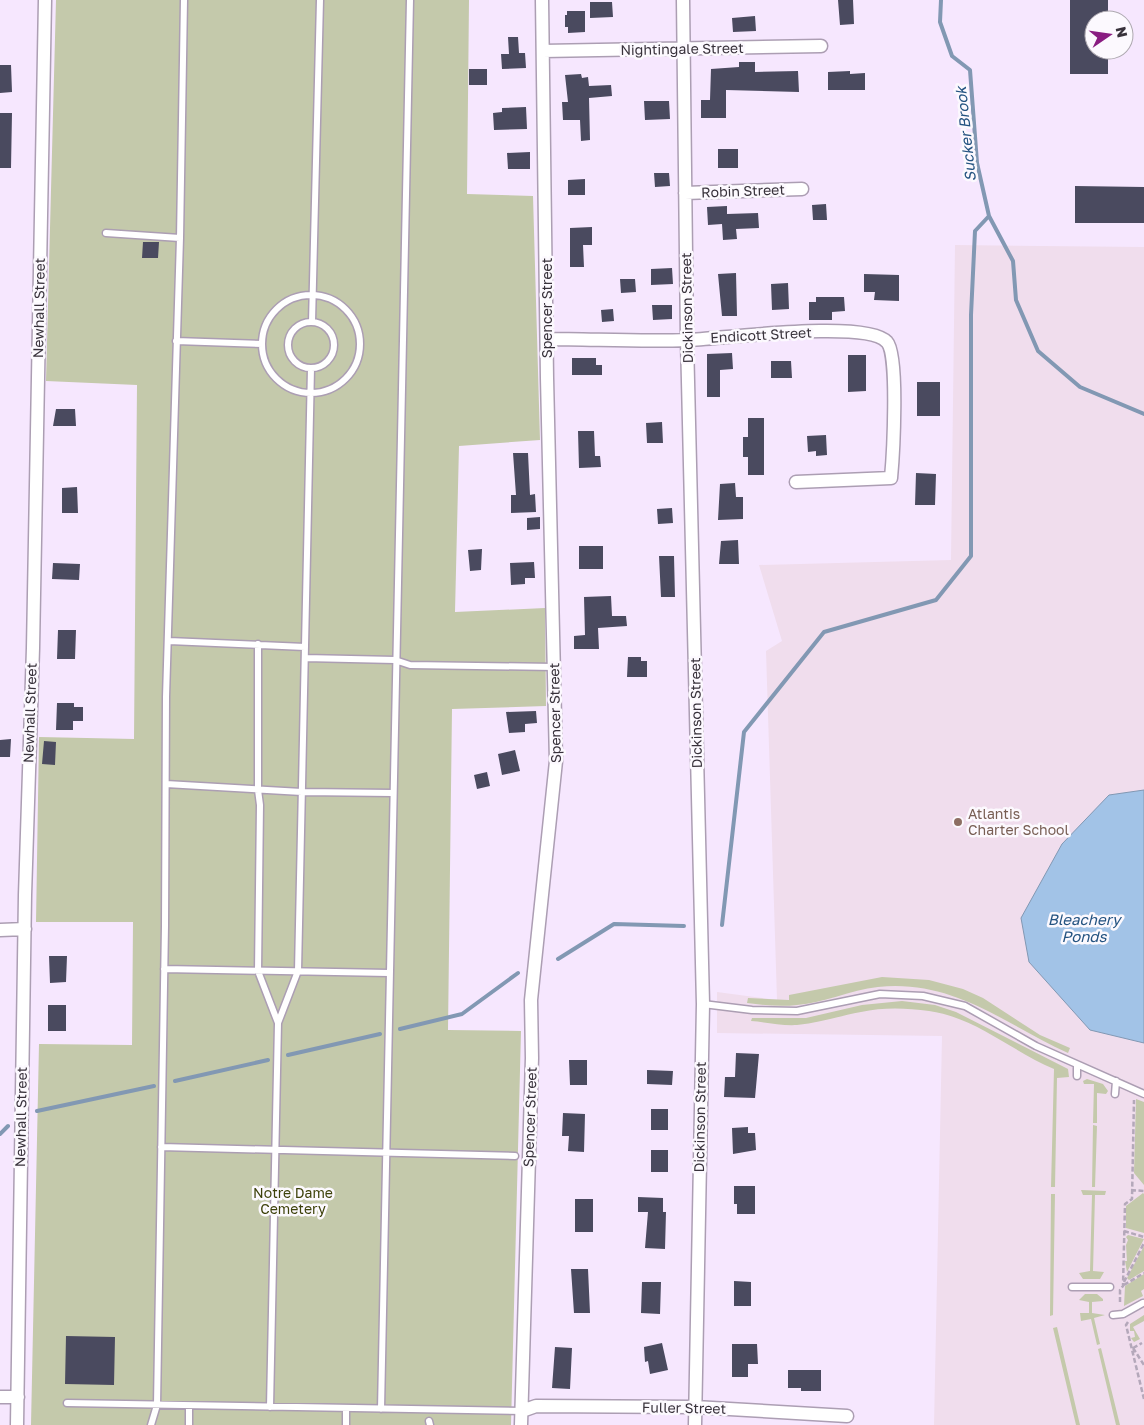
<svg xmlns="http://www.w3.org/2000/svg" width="1144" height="1425" viewBox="0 0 1144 1425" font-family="'Golos Text',sans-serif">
<rect width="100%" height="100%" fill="#f6e7fe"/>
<!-- education -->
<path fill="#f0dded" d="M955,245L1144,247V1425H934L942,1036L717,1033V992L777,1000L766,651L782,641L759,565L951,560Z"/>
<!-- green -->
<path fill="#c4c9ab" d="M56,0H469L467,194L533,196L540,440L459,446L455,612L545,608L546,706L452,709L448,1030L521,1031L511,1425H31L39,1044L132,1045L133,922H36L39,737L134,739L137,385L46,381Z
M882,977L929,980L963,989L983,998L1040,1035L1070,1048L1068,1053C1005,1024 953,979 878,987C850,990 824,1003 797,1005C780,1007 764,1005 747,1003L748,998L789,1000V995Z
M902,1001L935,1005L956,1012L1068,1069L1069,1077L1057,1078L1055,1187H1051L1054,1069C1013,1052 975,1017 929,1011C907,1008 883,1007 861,1012C839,1016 819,1023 797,1025C782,1026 766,1022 751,1021L752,1018H806L862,1005Z
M1087,1079L1103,1084L1108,1091L1106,1094L1097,1093V1123H1093L1094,1084H1084L1083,1081Z
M1136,1099L1144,1102V1185L1134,1173Z
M1093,1125L1097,1126L1095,1187H1092Z
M1081,1190L1106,1191L1105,1195H1095L1093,1271L1104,1272L1100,1279H1083L1079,1273L1090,1271L1092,1195H1083Z
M1143,1193L1144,1194V1233L1126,1228V1206Z
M1051,1194H1055L1053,1315L1050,1316Z
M1128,1235L1144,1239L1127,1272L1125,1261H1127L1126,1245L1128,1240L1126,1237Z
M1144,1246V1271L1129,1280L1127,1278Z
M1144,1274V1289L1141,1291L1143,1296L1124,1306L1125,1286Z
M1085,1294H1097L1103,1299V1301L1092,1302V1313L1105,1315L1094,1318L1100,1344L1097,1345L1091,1319L1081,1321L1080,1313H1089V1302L1079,1300Z
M1144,1315V1321L1133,1327L1140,1339L1134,1342L1131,1338L1135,1337L1134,1331H1130V1324Z
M1057,1327L1080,1425H1076L1053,1328Z
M1101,1348L1120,1425H1116L1098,1349Z"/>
<!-- water -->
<path fill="#a2c3e7" stroke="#8298b3" d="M1144,790V1043L1090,1030L1029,962L1021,918L1062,844L1109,795Z"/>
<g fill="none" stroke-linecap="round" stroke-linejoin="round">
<!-- stream -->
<path stroke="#8298b3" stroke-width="4" d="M941,0L940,22L952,56L970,70L977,163L989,216L1013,261L1016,300L1038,351L1080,387L1144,414
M722,925L744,732L824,632L936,600L971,556V315L975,231L989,216
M558,959L614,924L684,926
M400,1029L462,1014L518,973
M288,1055L380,1034
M175,1081L268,1060
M37,1111L154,1086
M0,1134L8,1126"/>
</g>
<!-- building -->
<path fill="#4a4a5f" d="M838,0H853L854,24L840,25Z
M1070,0H1108V20H1094V50H1108V74H1070Z
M590,2H612L613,17L590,18Z
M567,11H585V32L568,33V27H565V15H567Z
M755,16L756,31L733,32L732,18Z
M508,37H518L519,53H525L526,68L502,69L501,54H509Z
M739,62H755V72L798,71L799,92L726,90V118H701V100H710L711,69L739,67Z
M0,65H11L12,92L0,93Z
M469,69H487V85H469Z
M850,71V74L865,73V90H828V72Z
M581,74L582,78L588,77L589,86L611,85L612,96L589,98L590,140L581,141L580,120H563L562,102H568L565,75Z
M644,101H669L670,119L645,120Z
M526,107L527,129L494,130L493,113L502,112V108Z
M0,113H12L11,168H0Z
M718,149H738V168H718Z
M530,152V169H508L507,153Z
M654,173H669L670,186L655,187Z
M585,179V195H568V180Z
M1075,186L1144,187V223H1075Z
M826,204L827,220H813L812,205Z
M727,206V214L758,213L759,228L736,229L737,239L723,240L722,224L708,225L707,207Z
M592,227V245H583L584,267H570V228Z
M143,242H159L158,258H142Z
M672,268L673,284L651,285V269Z
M736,273L737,316H722L718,274Z
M864,274L899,275V301L874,300L875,292H864Z
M620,279H635L636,292L621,293Z
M788,283L789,309L772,310L771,284Z
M816,297H844L845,311L832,312V320H809V302H816Z
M652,305H672V319L653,320Z
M613,309L614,321L602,322L601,310Z
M732,353L733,369L720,370V397H707V354Z
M848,355H866V391L848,392Z
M572,358H596V365H602V375H572Z
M771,361H791L792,378H771Z
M917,382H940V416H917Z
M56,409H75L76,426H53Z
M748,418H764V475H748V457H743V437H748Z
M662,422L663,443H647L646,423Z
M578,431H594L595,456H600L601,467L579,468Z
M826,435L827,455L816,456V451L808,452L807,436Z
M513,453H528L530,495L535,494L536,512L511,513V495H516Z
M916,473L936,474L935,505H915Z
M735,483L736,497H743V519L718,520L720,484Z
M77,487L78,513H62V488Z
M672,508L673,523L658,524L657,509Z
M540,517V529L527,530V518Z
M738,540L739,564H719L721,541Z
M579,546H603V569H579Z
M482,549L481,570L470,571L468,550Z
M659,556H674L675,597H661Z
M534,562L535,578H525V584L511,585L510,563Z
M53,563L80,564L79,580L52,579Z
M611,596L612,616H626L627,626L598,628L599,649H574V636L585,635L584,597Z
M58,630H76L75,659H57Z
M628,657H641V661H647V677H627Z
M57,703H74V707H83V721H73V730H56Z
M536,711L537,723L525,724V732L509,733L506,712Z
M11,739L10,757H0V740Z
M44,741L56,742L55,765L42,764Z
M515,750L520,771L502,775L498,754Z
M487,772L490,786L477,789L474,775Z
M49,956H67L66,982L50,983Z
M48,1005H66V1031H48Z
M736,1053L759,1054L755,1098L724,1097L725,1077H735Z
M569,1060H587V1085H570Z
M647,1070L673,1071L672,1085L647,1084Z
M651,1109H668V1130H651Z
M563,1113L585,1114L584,1152L568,1151L569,1136H562Z
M748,1127V1133H755L756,1150L733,1154L732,1128Z
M651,1150H668V1172H651Z
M734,1186H755V1214H737V1204H734Z
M638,1197L663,1198V1212H666L665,1249L645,1248L648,1212H638Z
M575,1199H593V1232H575Z
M571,1269H588L590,1313H574Z
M734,1281L751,1282V1306H734Z
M642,1282H661L660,1314L641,1313Z
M66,1336L115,1337L114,1385L65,1384Z
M662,1343L668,1370L650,1374L648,1361L645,1362L644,1347Z
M732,1344H757L758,1364H748V1377H732Z
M555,1347L572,1348L570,1389L552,1388Z
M788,1370H821V1391H801V1388H788Z"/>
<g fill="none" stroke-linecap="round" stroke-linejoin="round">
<defs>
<path id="service" d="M106,233L180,238
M262 344a49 49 0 1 1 98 0a49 49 0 1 1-98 0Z
M312,322L320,0
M288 345a23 23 0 1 1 46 0a23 23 0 1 1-46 0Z
M176,341L262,344
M169,641L305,647
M258,644V790L260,805L258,971L278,1023
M305,658L395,660L410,665L554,667
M166,784L302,792L393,793
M164,969L389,973
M703,1004L752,1010L797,1011L880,994L923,996L965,1006L1036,1046L1144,1094
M1077,1076V1065
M1115,1094L1116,1081
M161,1147L515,1156
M1072,1287H1110
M1113,1315L1123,1314L1143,1303
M67,1403L522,1411
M270,1407L278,1023L298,971L311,368
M381,1409L410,0
M429,1421L430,1425
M151,1425L157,1405L165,926L166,697L180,238L184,0
M189,1425V1406
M346,1425V1408"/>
<path id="minor" d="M683,0L687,340L703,1004L695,1425
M543,51L821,46
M685,193L802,189
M547,339C593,339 641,342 688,340C721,339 867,319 887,342C899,355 893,457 891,478L796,482
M0,930L25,929
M0,1397H18
M522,1411L536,1406L695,1407L847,1416
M17,1425L25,895L33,648L45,0
M521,1425L532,1058L531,1000L556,761L547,378L542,0"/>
</defs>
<!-- service casing -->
<use href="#service" stroke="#ac9eb3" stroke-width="9"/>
<!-- minor casing -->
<use href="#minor" stroke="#ac9eb3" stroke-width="15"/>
<!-- path -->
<path stroke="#b4a8ba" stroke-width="2.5" stroke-dasharray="5 2.5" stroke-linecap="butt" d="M1131,1190L1144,1191
M1124,1231L1144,1237
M1124,1282L1144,1243
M1124,1285L1144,1273
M1120,1302V1290L1123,1286L1125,1204L1132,1199L1134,1100
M1128,1322L1126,1325L1144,1399
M1133,1348L1144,1365
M1133,1348L1142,1343"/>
<!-- service -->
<use href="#service" stroke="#fff" stroke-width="6"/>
<!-- minor -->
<use href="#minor" stroke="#fff" stroke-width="12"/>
</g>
<!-- markers -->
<circle fill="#8d6e63" stroke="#fcf9fe" stroke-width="2" cx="958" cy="822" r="5"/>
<g text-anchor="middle" stroke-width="5" stroke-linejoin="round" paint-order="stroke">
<!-- street labels -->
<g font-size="14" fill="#38323b" stroke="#fcf9fe">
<text transform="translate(682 49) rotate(-1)" y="5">Nightingale Street</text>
<text transform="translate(743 191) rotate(-2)" y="5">Robin Street</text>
<text transform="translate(39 308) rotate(-89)" y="5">Newhall Street</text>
<text transform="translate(547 308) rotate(-90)" y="5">Spencer Street</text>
<text transform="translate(687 308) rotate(-91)" y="5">Dickinson Street</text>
<text transform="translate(761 335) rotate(-3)" y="5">Endicott Street</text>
<text transform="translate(30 713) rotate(-88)" y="5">Newhall Street</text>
<text transform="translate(555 713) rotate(-91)" y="5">Spencer Street</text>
<text transform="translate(696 713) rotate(-91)" y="5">Dickinson Street</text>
<text transform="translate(21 1117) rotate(-89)" y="5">Newhall Street</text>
<text transform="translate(530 1117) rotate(-88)" y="5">Spencer Street</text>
<text transform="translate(700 1117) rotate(-89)" y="5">Dickinson Street</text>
<text transform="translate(684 1408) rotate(1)" y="5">Fuller Street</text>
</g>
<!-- education labels -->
<g font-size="14" fill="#785e54" stroke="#fcf9fe" text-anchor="start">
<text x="968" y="819">Atlantis<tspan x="968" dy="16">Charter School</tspan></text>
</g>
<!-- park labels -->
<g font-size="14" fill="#3d410a" stroke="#fcf9fe">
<text x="293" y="1198">Notre Dame<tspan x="293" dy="16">Cemetery</tspan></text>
</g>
<!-- water labels -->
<g font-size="15" font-style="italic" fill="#245381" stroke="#fcf9fe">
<text transform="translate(966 134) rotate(-96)" y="5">Sucker Brook</text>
<text x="1084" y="925">Bleachery<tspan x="1084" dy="17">Ponds</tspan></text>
</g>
</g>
<!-- north arrow -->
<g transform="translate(1109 35) rotate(77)"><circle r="24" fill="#fcf9fe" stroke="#aea9b0"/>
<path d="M0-4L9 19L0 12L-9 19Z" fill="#891c81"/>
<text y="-8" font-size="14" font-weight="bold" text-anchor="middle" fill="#38323b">N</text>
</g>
</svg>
